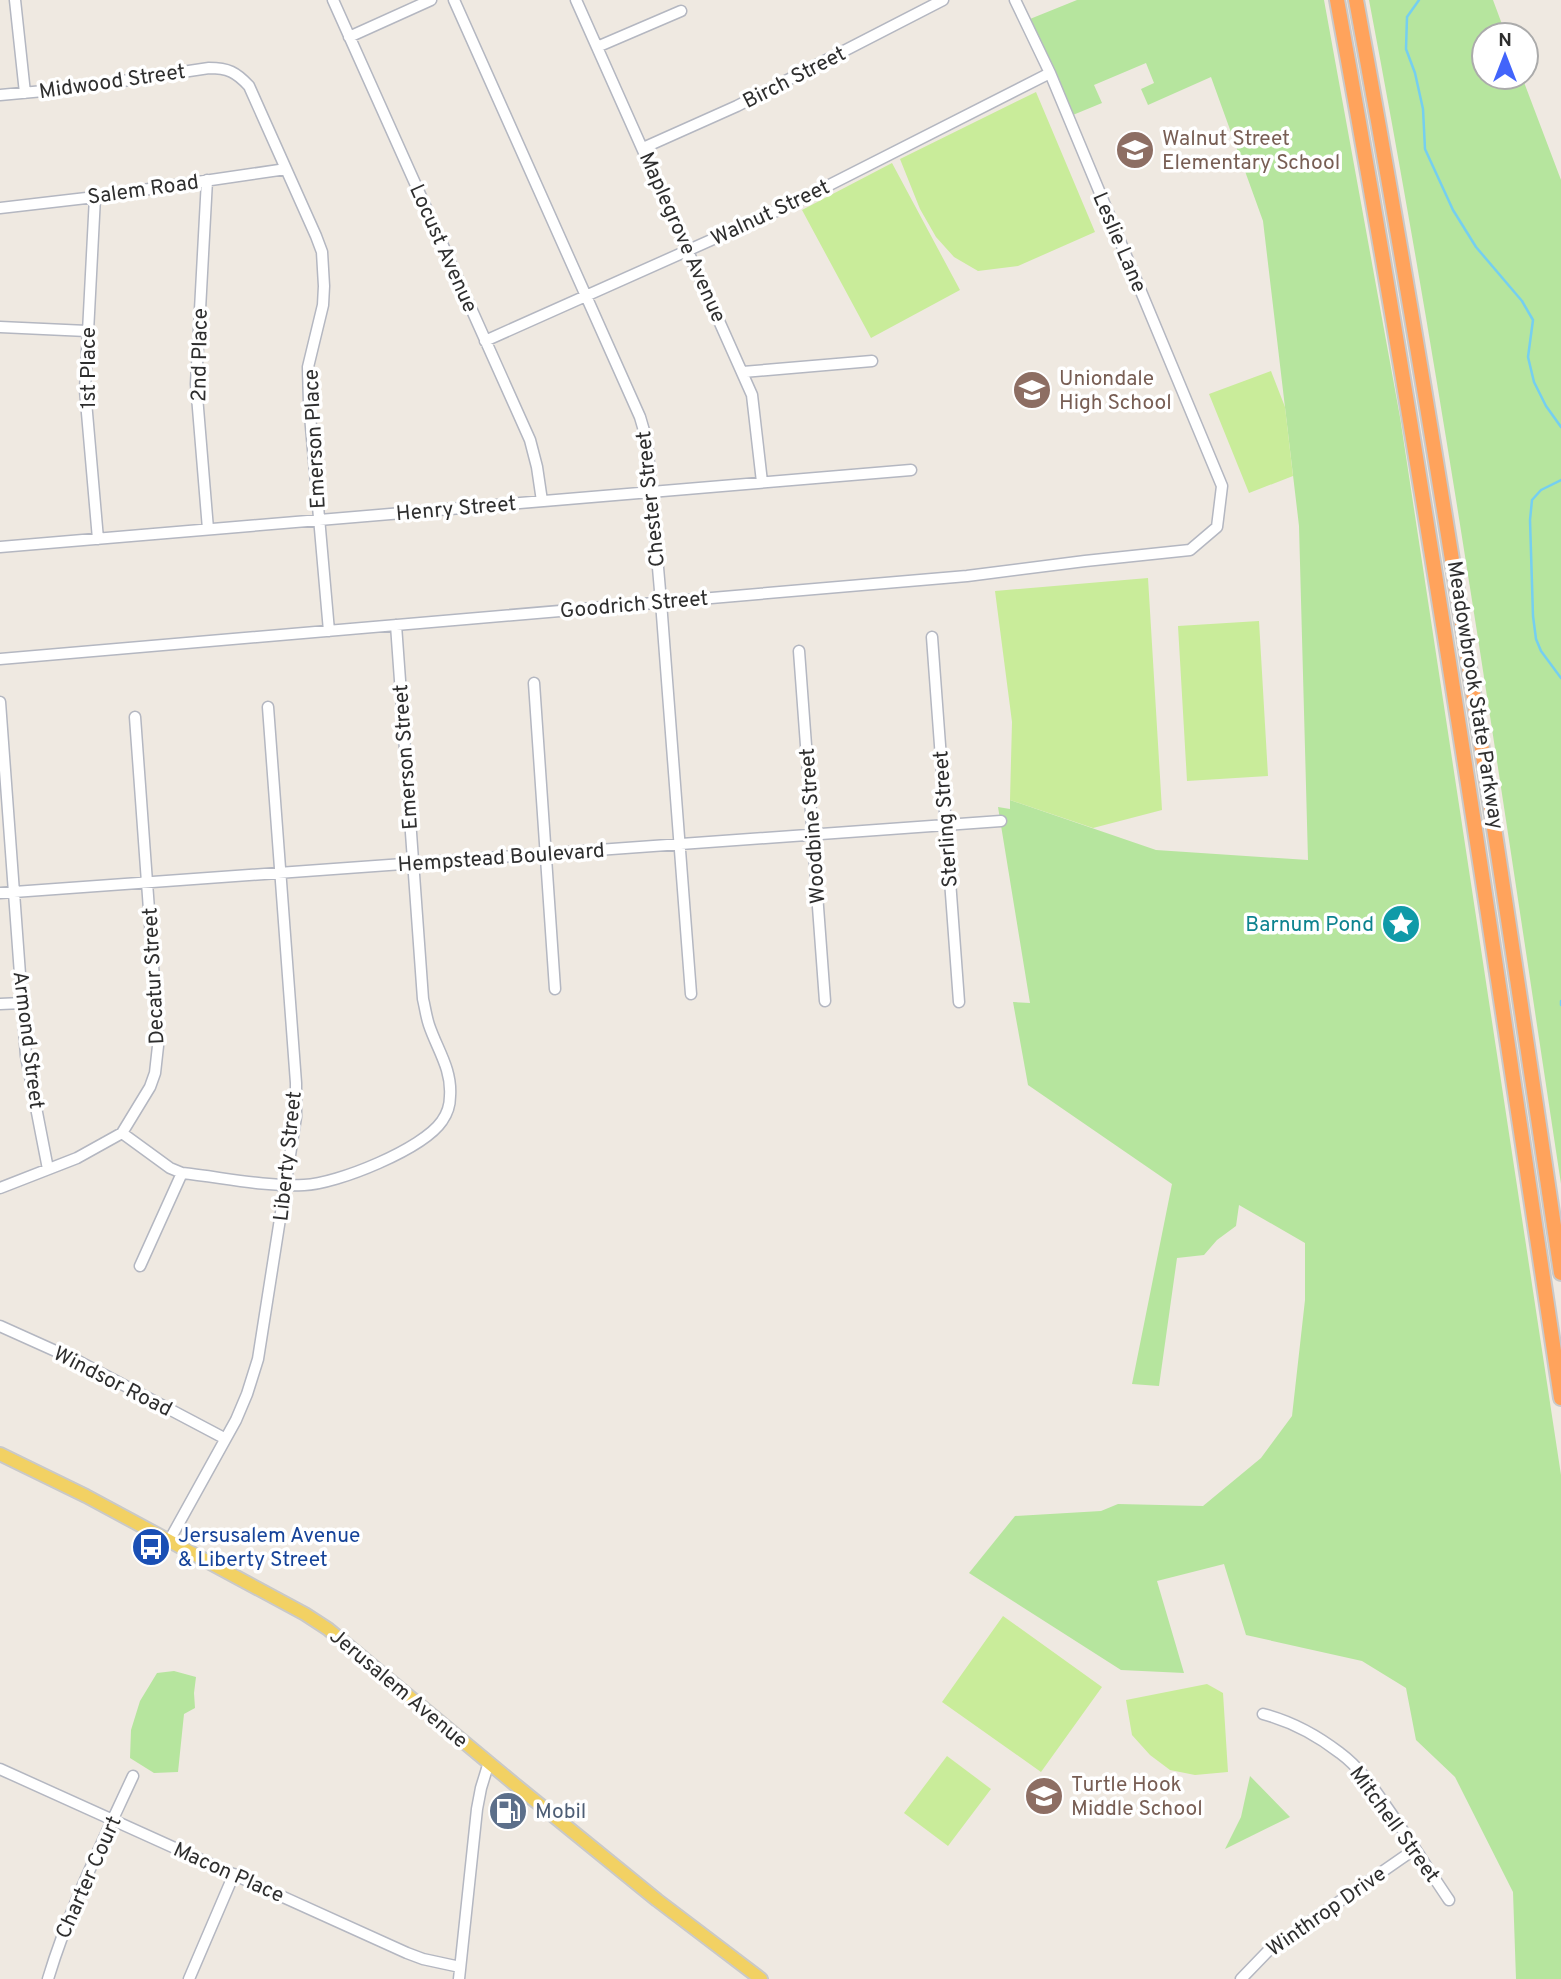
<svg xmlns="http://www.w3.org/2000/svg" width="1561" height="1979" viewBox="0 0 1561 1979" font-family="Overpass,sans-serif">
<rect width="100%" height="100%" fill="#efe9e1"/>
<!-- green -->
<path fill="#b6e59e" d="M1077,0H1324L1400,417L1561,1475V1979H1516L1513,1892L1455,1777L1416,1740L1406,1688L1362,1661L1246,1635L1224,1564L1157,1581L1184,1673L1121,1670L969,1573L1015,1516L1101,1511L1118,1504L1203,1506L1261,1458L1292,1416L1305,1300V1243L1239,1205L1236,1226L1217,1240L1204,1255L1177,1258L1159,1386L1132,1384L1172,1184L1028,1085L1013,1002L1030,1003L998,807L1010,809V800L1156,850L1308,860L1299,526L1263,221L1211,77L1148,105L1141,89L1154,83L1146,63L1094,85L1102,103L1068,117L1025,21Z
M1369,0H1493L1506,35H1484V77H1522L1561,180V1184C1501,789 1444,393 1369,0Z
M174,1671L196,1677L194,1693L195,1708L184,1714L178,1772L154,1773L130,1758L131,1730L140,1701L157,1673Z
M1250,1776L1290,1817L1225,1849L1241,1817Z"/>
<!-- pitch -->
<path fill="#c9ec9a" d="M1036,92L1095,232L1018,266L978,271L954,257L936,237L920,209L900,159Z
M892,163L960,290L871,338L802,210Z
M1271,371L1285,407L1293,476L1249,493L1209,394Z
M1148,578L1162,810L1093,828L1010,800L1012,722L995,591Z
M1259,621L1268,776L1187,781L1178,626Z
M1003,1616L1102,1687L1041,1772L942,1702Z
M1207,1684L1223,1693L1228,1772L1195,1775L1170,1770L1150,1755L1132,1735L1126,1700Z
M947,1756L991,1789L948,1846L904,1813Z"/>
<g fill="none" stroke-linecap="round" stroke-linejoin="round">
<!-- stream -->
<path stroke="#75cff0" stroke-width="2.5" d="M1419,0L1407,17L1406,49L1415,73L1423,109L1425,149L1453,210L1476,247L1522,301L1533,320L1528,357L1534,382L1546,406L1561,427
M1561,480L1541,490L1532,500L1530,520L1533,616L1536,639L1541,651L1561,678
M1561,1001V1005"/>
<defs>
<path id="minor" d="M15,0L25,93
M333,0L530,440L537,467L542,501
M454,0L640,417L647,441L661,602L691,994
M576,0L752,395L762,482
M349,37L431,0
M597,47L681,11
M0,95L76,88L209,68C228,68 236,72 249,86L316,236L322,252L324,286L323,305L308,367L309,404L329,631
M643,148L737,106L943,0
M207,180L196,384L208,529
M95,197L85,390L98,539
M0,208L95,197L286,169
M0,327L87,331
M485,341L794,203L1050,73
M743,372L872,361
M0,547L911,470
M932,637L959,1002
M799,651L825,1001
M0,659L967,576L1085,561L1190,550L1217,527L1222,486L1050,73L1015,0
M534,683L555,989
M0,702L26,1056L48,1169
M0,893L1001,821
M0,1004L22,1003
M122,1133L170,1168L182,1173C221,1177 264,1187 304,1185C337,1184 423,1149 442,1121C447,1114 450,1104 450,1096C452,1069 437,1049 429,1025C426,1016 425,1007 423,999L396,625
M0,1188L77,1158L122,1133L150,1087L155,1073L158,1046L157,1020L135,717
M140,1266L182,1173
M0,1326L80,1362L224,1438
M169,1541L236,1420L247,1394L258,1359L296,1117V1083L268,707
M1263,1714C1290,1721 1318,1736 1340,1753C1359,1767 1373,1787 1386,1806C1408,1837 1428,1869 1449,1900
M0,1769L407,1953L423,1959L460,1967
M48,1979C69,1909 102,1843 133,1776
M189,1979L234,1874
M459,1979L477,1809L481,1788L489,1762
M1241,1979L1268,1951L1415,1849"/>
<path id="major" d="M0,1454L86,1496L305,1614L328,1629L518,1787L657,1900L761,1979"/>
<path id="highway" d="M1337,0C1422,464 1491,931 1561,1398
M1356,0C1434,423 1498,848 1561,1273"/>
</defs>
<!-- minor casing -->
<use href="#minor" stroke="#b4b7c1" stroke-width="13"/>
<!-- major casing -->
<use href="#major" stroke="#c9c9c9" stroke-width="16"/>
<!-- highway casing -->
<use href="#highway" stroke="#c9c9c9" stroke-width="18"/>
<!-- minor -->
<use href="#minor" stroke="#fff" stroke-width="10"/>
<!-- major -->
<use href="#major" stroke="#f2d163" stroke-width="12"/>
<!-- highway -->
<use href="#highway" stroke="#ffa35c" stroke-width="14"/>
</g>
<!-- icons -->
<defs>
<symbol id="school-disc" viewBox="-11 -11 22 22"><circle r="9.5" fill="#8d6e63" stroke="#fff"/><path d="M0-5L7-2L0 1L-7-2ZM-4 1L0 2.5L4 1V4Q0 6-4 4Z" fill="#fff"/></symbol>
<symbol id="sight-disc" viewBox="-11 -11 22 22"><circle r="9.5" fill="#0f9aa8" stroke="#fff"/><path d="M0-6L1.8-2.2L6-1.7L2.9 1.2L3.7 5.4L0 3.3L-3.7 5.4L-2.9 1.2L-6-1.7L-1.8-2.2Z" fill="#fff"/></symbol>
<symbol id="bus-disc" viewBox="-11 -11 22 22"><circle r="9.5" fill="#1a4fb4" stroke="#fff"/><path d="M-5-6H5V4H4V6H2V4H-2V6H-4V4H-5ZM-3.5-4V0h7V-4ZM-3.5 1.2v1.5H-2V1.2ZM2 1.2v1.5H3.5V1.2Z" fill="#fff"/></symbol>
<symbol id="fuel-disc" viewBox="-11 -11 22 22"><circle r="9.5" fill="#5c6f8a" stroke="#fff"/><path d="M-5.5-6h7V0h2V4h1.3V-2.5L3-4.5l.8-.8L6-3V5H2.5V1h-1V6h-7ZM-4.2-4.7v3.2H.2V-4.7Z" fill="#fff"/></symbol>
</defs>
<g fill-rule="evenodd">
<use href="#school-disc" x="1113" y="128" width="44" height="44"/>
<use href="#school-disc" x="1010" y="368" width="44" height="44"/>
<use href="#sight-disc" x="1379" y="902" width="44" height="44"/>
<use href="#bus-disc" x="129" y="1525" width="44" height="44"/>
<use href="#school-disc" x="1022" y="1774" width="44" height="44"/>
<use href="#fuel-disc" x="486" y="1789" width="44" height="44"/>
</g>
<g text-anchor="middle" stroke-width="7" stroke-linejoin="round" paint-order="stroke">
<!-- street labels -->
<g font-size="21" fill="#2e2e2e" stroke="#fff">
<text transform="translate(794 77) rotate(-27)" y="7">Birch Street</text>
<text transform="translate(112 81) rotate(-8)" y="7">Midwood Street</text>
<text transform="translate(143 189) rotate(-8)" y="7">Salem Road</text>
<text transform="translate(770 212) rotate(-25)" y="7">Walnut Street</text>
<text transform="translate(683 237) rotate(66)" y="7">Maplegrove Avenue</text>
<text transform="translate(1120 242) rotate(67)" y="7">Leslie Lane</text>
<text transform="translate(444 248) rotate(66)" y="7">Locust Avenue</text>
<text transform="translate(199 355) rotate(-89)" y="7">2nd Place</text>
<text transform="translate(88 368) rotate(-90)" y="7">1st Place</text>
<text transform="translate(314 439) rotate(-93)" y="7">Emerson Place</text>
<text transform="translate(650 499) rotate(-96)" y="7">Chester Street</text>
<text transform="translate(456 508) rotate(-5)" y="7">Henry Street</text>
<text transform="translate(634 604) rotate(-5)" y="7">Goodrich Street</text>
<text transform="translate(1476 695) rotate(81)" y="7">Meadowbrook State Parkway</text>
<text transform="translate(405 757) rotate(-94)" y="7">Emerson Street</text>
<text transform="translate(945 819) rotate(-94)" y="7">Sterling Street</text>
<text transform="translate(812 826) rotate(-94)" y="7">Woodbine Street</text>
<text transform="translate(501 857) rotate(-4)" y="7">Hempstead Boulevard</text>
<text transform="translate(153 976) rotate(-93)" y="7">Decatur Street</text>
<text transform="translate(29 1040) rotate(83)" y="7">Armond Street</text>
<text transform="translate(287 1156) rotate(-84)" y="7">Liberty Street</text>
<text transform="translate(113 1381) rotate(27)" y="7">Windsor Road</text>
<text transform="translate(399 1688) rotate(40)" y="7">Jerusalem Avenue</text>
<text transform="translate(1395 1824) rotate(54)" y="7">Mitchell Street</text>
<text transform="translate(229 1872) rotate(24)" y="7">Macon Place</text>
<text transform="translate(88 1877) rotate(-66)" y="7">Charter Court</text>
<text transform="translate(1326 1911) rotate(-35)" y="7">Winthrop Drive</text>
</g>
<!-- education labels -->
<g font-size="21" fill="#785e54" stroke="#fff" text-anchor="start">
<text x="1162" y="145">Walnut Street<tspan x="1162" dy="24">Elementary School</tspan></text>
<text x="1059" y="385">Uniondale<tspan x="1059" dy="24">High School</tspan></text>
<text x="1071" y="1791">Turtle Hook<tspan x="1071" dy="24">Middle School</tspan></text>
</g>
<!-- culture labels -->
<g font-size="21" fill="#0d838f" stroke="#fff" text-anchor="end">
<text x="1374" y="931">Barnum Pond</text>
</g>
<!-- transit labels -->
<g font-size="21" fill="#164399" stroke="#fff" text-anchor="start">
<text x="178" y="1542">Jersusalem Avenue<tspan x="178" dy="24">&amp; Liberty Street</tspan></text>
</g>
<!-- service labels -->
<g font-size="21" fill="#4e5e75" stroke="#fff" text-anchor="start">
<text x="535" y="1818">Mobil</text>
</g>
</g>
<!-- north arrow -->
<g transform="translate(1505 56)"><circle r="33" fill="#ffffff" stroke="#ababab" stroke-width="2"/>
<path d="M0-5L12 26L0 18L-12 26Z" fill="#4264fb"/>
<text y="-10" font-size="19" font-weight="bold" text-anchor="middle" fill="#2e2e2e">N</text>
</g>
</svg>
